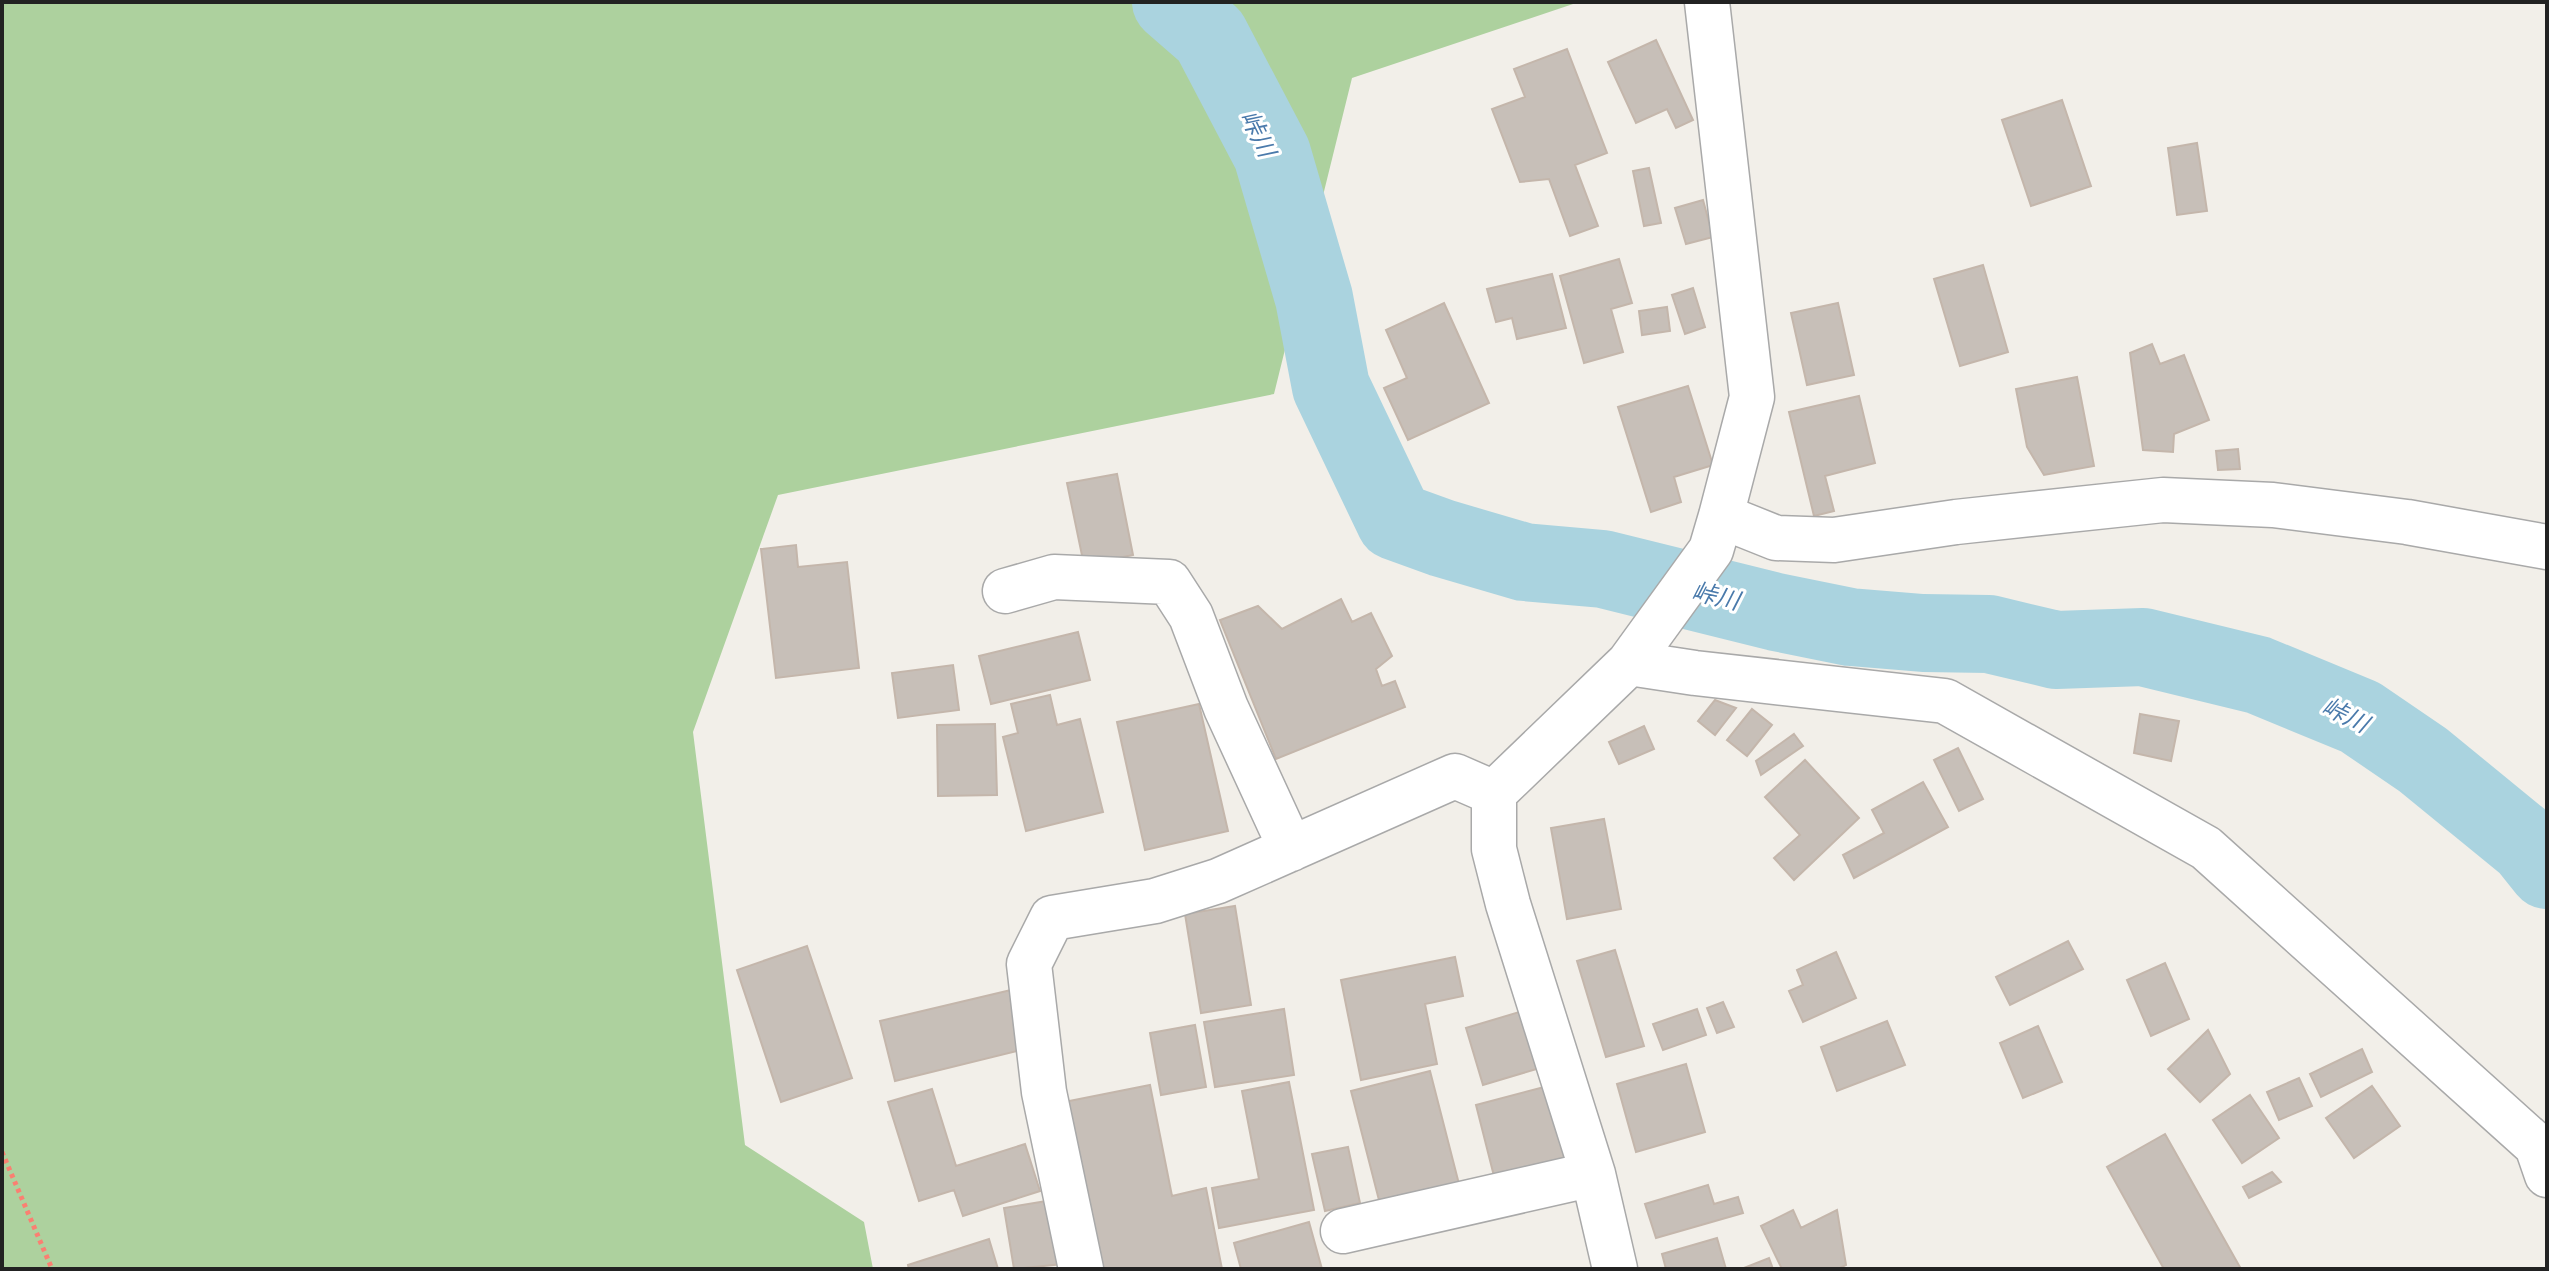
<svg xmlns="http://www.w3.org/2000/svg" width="2549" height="1271" font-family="Commissioner,'Noto Sans JP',sans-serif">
<rect width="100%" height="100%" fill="#f2efe9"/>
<!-- forest -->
<path fill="#add19e" d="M2,2H1579L1352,78L1274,394L778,495L693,732L745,1145L864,1222L873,1269H2Z"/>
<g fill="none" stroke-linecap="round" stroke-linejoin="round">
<!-- river -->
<path stroke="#aad3df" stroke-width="78" d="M1171,2L1210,36L1272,154L1314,298L1331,387L1395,521L1442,538L1524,562L1603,569L1776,612L1850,627L1923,633L1989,634L2056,650L2143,647L2258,675L2360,717L2423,760L2527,845L2547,870"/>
</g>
<!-- building -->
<path fill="#c7bfb8" stroke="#c4b6ab" stroke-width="2" d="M1656,40L1693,120L1676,128L1667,109L1636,123L1608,62Z
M1567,49L1607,153L1575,165L1598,226L1570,236L1549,179L1520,182L1492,109L1525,97L1514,69Z
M2062,100L2091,186L2031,206L2002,120Z
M2197,143L2207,211L2177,215L2168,148Z
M1649,168L1661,223L1644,226L1633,171Z
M1703,200L1713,237L1686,244L1675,208Z
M1619,259L1632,303L1611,309L1623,352L1584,363L1560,276Z
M1983,265L2008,352L1960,366L1934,279Z
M1552,274L1566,328L1517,339L1512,318L1496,322L1487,289Z
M1693,288L1705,327L1685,334L1672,295Z
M1444,303L1489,403L1408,440L1384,388L1407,378L1386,330Z
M1838,303L1854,375L1807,385L1791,313Z
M1667,307L1670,331L1642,335L1639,311Z
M2152,344L2160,364L2184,355L2209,420L2174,434L2173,452L2143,450L2130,353Z
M2077,377L2094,466L2044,475L2027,447L2016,389Z
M1688,386L1713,465L1674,477L1681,502L1651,512L1618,407Z
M1859,396L1875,463L1825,476L1834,511L1814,516L1789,412Z
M2238,449L2240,469L2218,470L2216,451Z
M1117,474L1133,555L1084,565L1067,483Z
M796,545L798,567L847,562L859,668L776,678L761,549Z
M1341,599L1352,622L1371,613L1392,656L1376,669L1382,686L1395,681L1405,707L1276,759L1220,620L1258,606L1282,629Z
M1078,632L1090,680L991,704L979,656Z
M953,665L959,710L898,718L892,673Z
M1050,695L1057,725L1080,719L1103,812L1026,831L1003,737L1018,733L1011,704Z
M1715,700L1736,708L1715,735L1698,721Z
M1199,704L1228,831L1145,850L1117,722Z
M1752,709L1772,725L1747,756L1727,740Z
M2140,714L2179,721L2171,761L2134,753Z
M995,724L997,795L938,796L937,725Z
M1644,726L1654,749L1619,764L1609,742Z
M1794,734L1803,746L1761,775L1756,761Z
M1958,748L1983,799L1959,811L1934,760Z
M1805,760L1859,818L1794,880L1774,858L1800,835L1765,797Z
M1923,782L1948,827L1854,878L1843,855L1884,833L1872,810Z
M1604,819L1621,909L1567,919L1551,828Z
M1235,906L1251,1005L1201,1013L1185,914Z
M2068,941L2083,969L2010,1005L1996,977Z
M807,946L852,1078L781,1102L737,970Z
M1615,950L1644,1046L1606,1057L1577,961Z
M1836,952L1856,998L1803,1022L1789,991L1803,985L1797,970Z
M1455,957L1463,996L1425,1004L1437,1064L1361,1080L1341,980Z
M2165,963L2189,1019L2151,1036L2127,980Z
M1011,990L1025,1049L895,1081L880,1021Z
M1723,1002L1734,1027L1717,1033L1707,1008Z
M1284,1009L1294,1075L1215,1087L1204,1022Z
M1697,1009L1706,1035L1663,1050L1653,1024Z
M1526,1010L1543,1067L1483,1085L1466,1028Z
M1887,1021L1905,1065L1837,1091L1821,1047Z
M1195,1025L1206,1087L1161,1095L1150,1033Z
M2038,1026L2062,1082L2023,1098L2000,1043Z
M2208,1030L2230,1074L2200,1102L2168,1069Z
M2362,1049L2372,1072L2321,1097L2310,1074Z
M1686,1064L1705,1132L1636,1152L1617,1084Z
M1430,1071L1459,1184L1380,1204L1351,1091Z
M2299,1078L2312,1106L2279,1120L2267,1092Z
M1289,1082L1314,1210L1219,1228L1212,1188L1259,1179L1242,1091Z
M1150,1085L1172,1196L1206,1188L1222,1269H1093L1059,1103Z
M1548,1086L1567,1162L1495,1180L1476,1105Z
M2372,1086L2400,1126L2354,1158L2326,1118Z
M932,1089L956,1166L1025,1144L1040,1191L963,1216L954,1190L919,1201L888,1102Z
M2250,1095L2279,1138L2242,1163L2213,1120Z
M2165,1134L2241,1269H2164L2107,1167Z
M1348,1147L1360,1203L1325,1211L1312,1154Z
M2272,1172L2281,1182L2249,1198L2243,1187Z
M1708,1185L1714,1204L1738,1197L1743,1213L1656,1238L1645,1204Z
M1053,1200L1063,1264L1014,1269L1004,1208Z
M1793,1210L1801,1228L1837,1210L1846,1265L1838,1269H1782L1761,1226Z
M1309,1222L1322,1269H1241L1234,1243Z
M1717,1238L1726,1269H1666L1662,1254Z
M989,1239L998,1269H909L908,1265Z
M1769,1258L1773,1269H1744V1268Z"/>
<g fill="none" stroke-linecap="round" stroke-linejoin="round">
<defs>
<path id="minor" d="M1721,516L1776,538L1834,540L1956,522L2163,500L2273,505L2407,522L2547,547
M1005,591L1054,577L1169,582L1191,616L1226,708L1291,849
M1629,663L1695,673L1945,701L2206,848L2537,1146L2547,1175
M1343,1231L1593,1174
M1081,1269L1044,1092L1029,964L1052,918L1155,901L1218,881L1455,776L1494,793
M1615,1269L1593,1174L1508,904L1494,849V793L1629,663L1711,550L1721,516L1752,397L1707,2"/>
</defs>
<!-- minor casing -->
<use href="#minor" stroke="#a9a9a9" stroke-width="47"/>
<!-- path -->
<path stroke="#fa8072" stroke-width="5" stroke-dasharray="4 4" stroke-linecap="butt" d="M2,1152L52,1269"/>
<!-- minor -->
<use href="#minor" stroke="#fff" stroke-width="44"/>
</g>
<g text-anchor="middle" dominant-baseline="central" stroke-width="6" stroke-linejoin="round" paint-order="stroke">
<!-- water labels -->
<g font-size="24" font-style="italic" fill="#4a7aab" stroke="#fff">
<text transform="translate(1259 133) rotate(64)">峠川</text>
<text transform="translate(1716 595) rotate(13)">峠川</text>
<text transform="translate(2346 714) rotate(26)">峠川</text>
</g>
</g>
<!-- border -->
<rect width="2549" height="1271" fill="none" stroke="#222222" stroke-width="8"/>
</svg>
